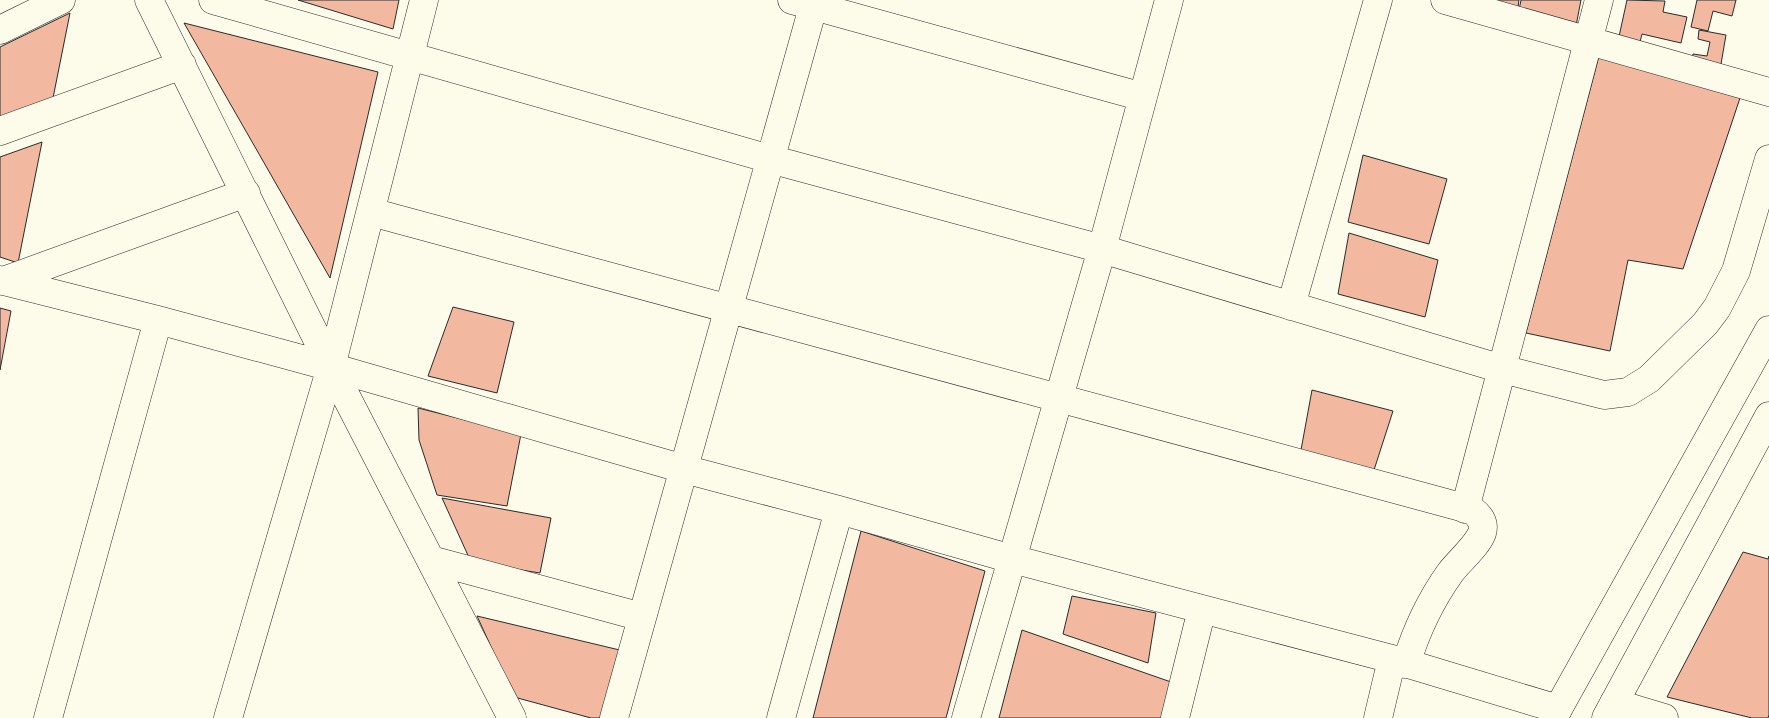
<svg xmlns="http://www.w3.org/2000/svg" width="1769" height="718" font-family="Poppins,sans-serif">
<rect width="100%" height="100%" fill="#fdfbea"/>
<!-- building -->
<path fill="#f2b8a0" stroke="#2b2b2b" d="M298,0H399L393,29Z
M1492,0H1519L1518,7Z
M1521,0H1581L1576,26L1518,15Z
M1627,0L1665,1L1663,12L1687,17L1681,43L1642,34L1639,46L1618,41Z
M1697,0H1736L1732,16L1713,11L1708,31L1691,27Z
M70,13L52,103L0,121V47Z
M184,23L378,72L330,278Z
M1699,30L1726,35L1721,64L1691,63L1693,54L1707,56L1710,42L1698,39Z
M1599,56L1740,98L1683,269L1628,260L1610,351L1526,333Z
M42,142L18,263L0,257V157Z
M1363,155L1447,179L1429,244L1348,222Z
M1349,233L1438,260L1425,317L1338,294Z
M453,307L514,322L497,393L428,376Z
M0,308L11,311L0,370Z
M1312,390L1393,411L1374,470L1301,450Z
M418,408L521,434L507,506L437,495L419,440Z
M442,498L551,518L540,573L471,562Z
M861,531L985,571L946,718H813Z
M1743,552L1768,559L1769,556V715L1768,718H1752L1667,697Z
M1072,596L1156,613L1148,663L1063,634Z
M477,616L628,652L610,718H591L514,697Z
M1022,630L1171,682L1162,718H999Z"/>
<g fill="none" stroke-linecap="round" stroke-linejoin="round">
<defs>
<path id="minor" d="M149,0L331,367L512,718
M213,0L770,159L1102,249L1502,369L1604,395L1628,392L1649,379L1705,324L1717,308L1736,271L1769,159
M792,0L1143,97
M1445,0L1769,92
M0,30L61,0
M0,131L182,65
M371,212L1472,510C1480,516 1485,523 1482,533C1477,546 1459,561 1450,573C1430,601 1416,631 1406,664
M0,280L158,320L331,367L684,469L839,510L1012,559L1392,659L1558,709
M3,281L246,193
M1291,306L1378,0
M1465,509L1599,0
M431,560L642,617
M1614,703L1664,718
M48,718L158,320
M228,718L331,367L424,0
M614,718L815,0
M781,718L839,510
M966,718L1102,249L1169,0
M1175,718L1202,609
M1378,718L1392,659"/>
<path id="major" d="M1553,718L1769,330
M1606,718L1769,416"/>
</defs>
<!-- minor casing -->
<use href="#minor" stroke="#2b2b2b" stroke-width="29"/>
<!-- major casing -->
<use href="#major" stroke="#2b2b2b" stroke-width="29"/>
<!-- minor -->
<use href="#minor" stroke="#fdfbea" stroke-width="28"/>
<!-- major -->
<use href="#major" stroke="#fdfbea" stroke-width="28"/>
</g>
</svg>
